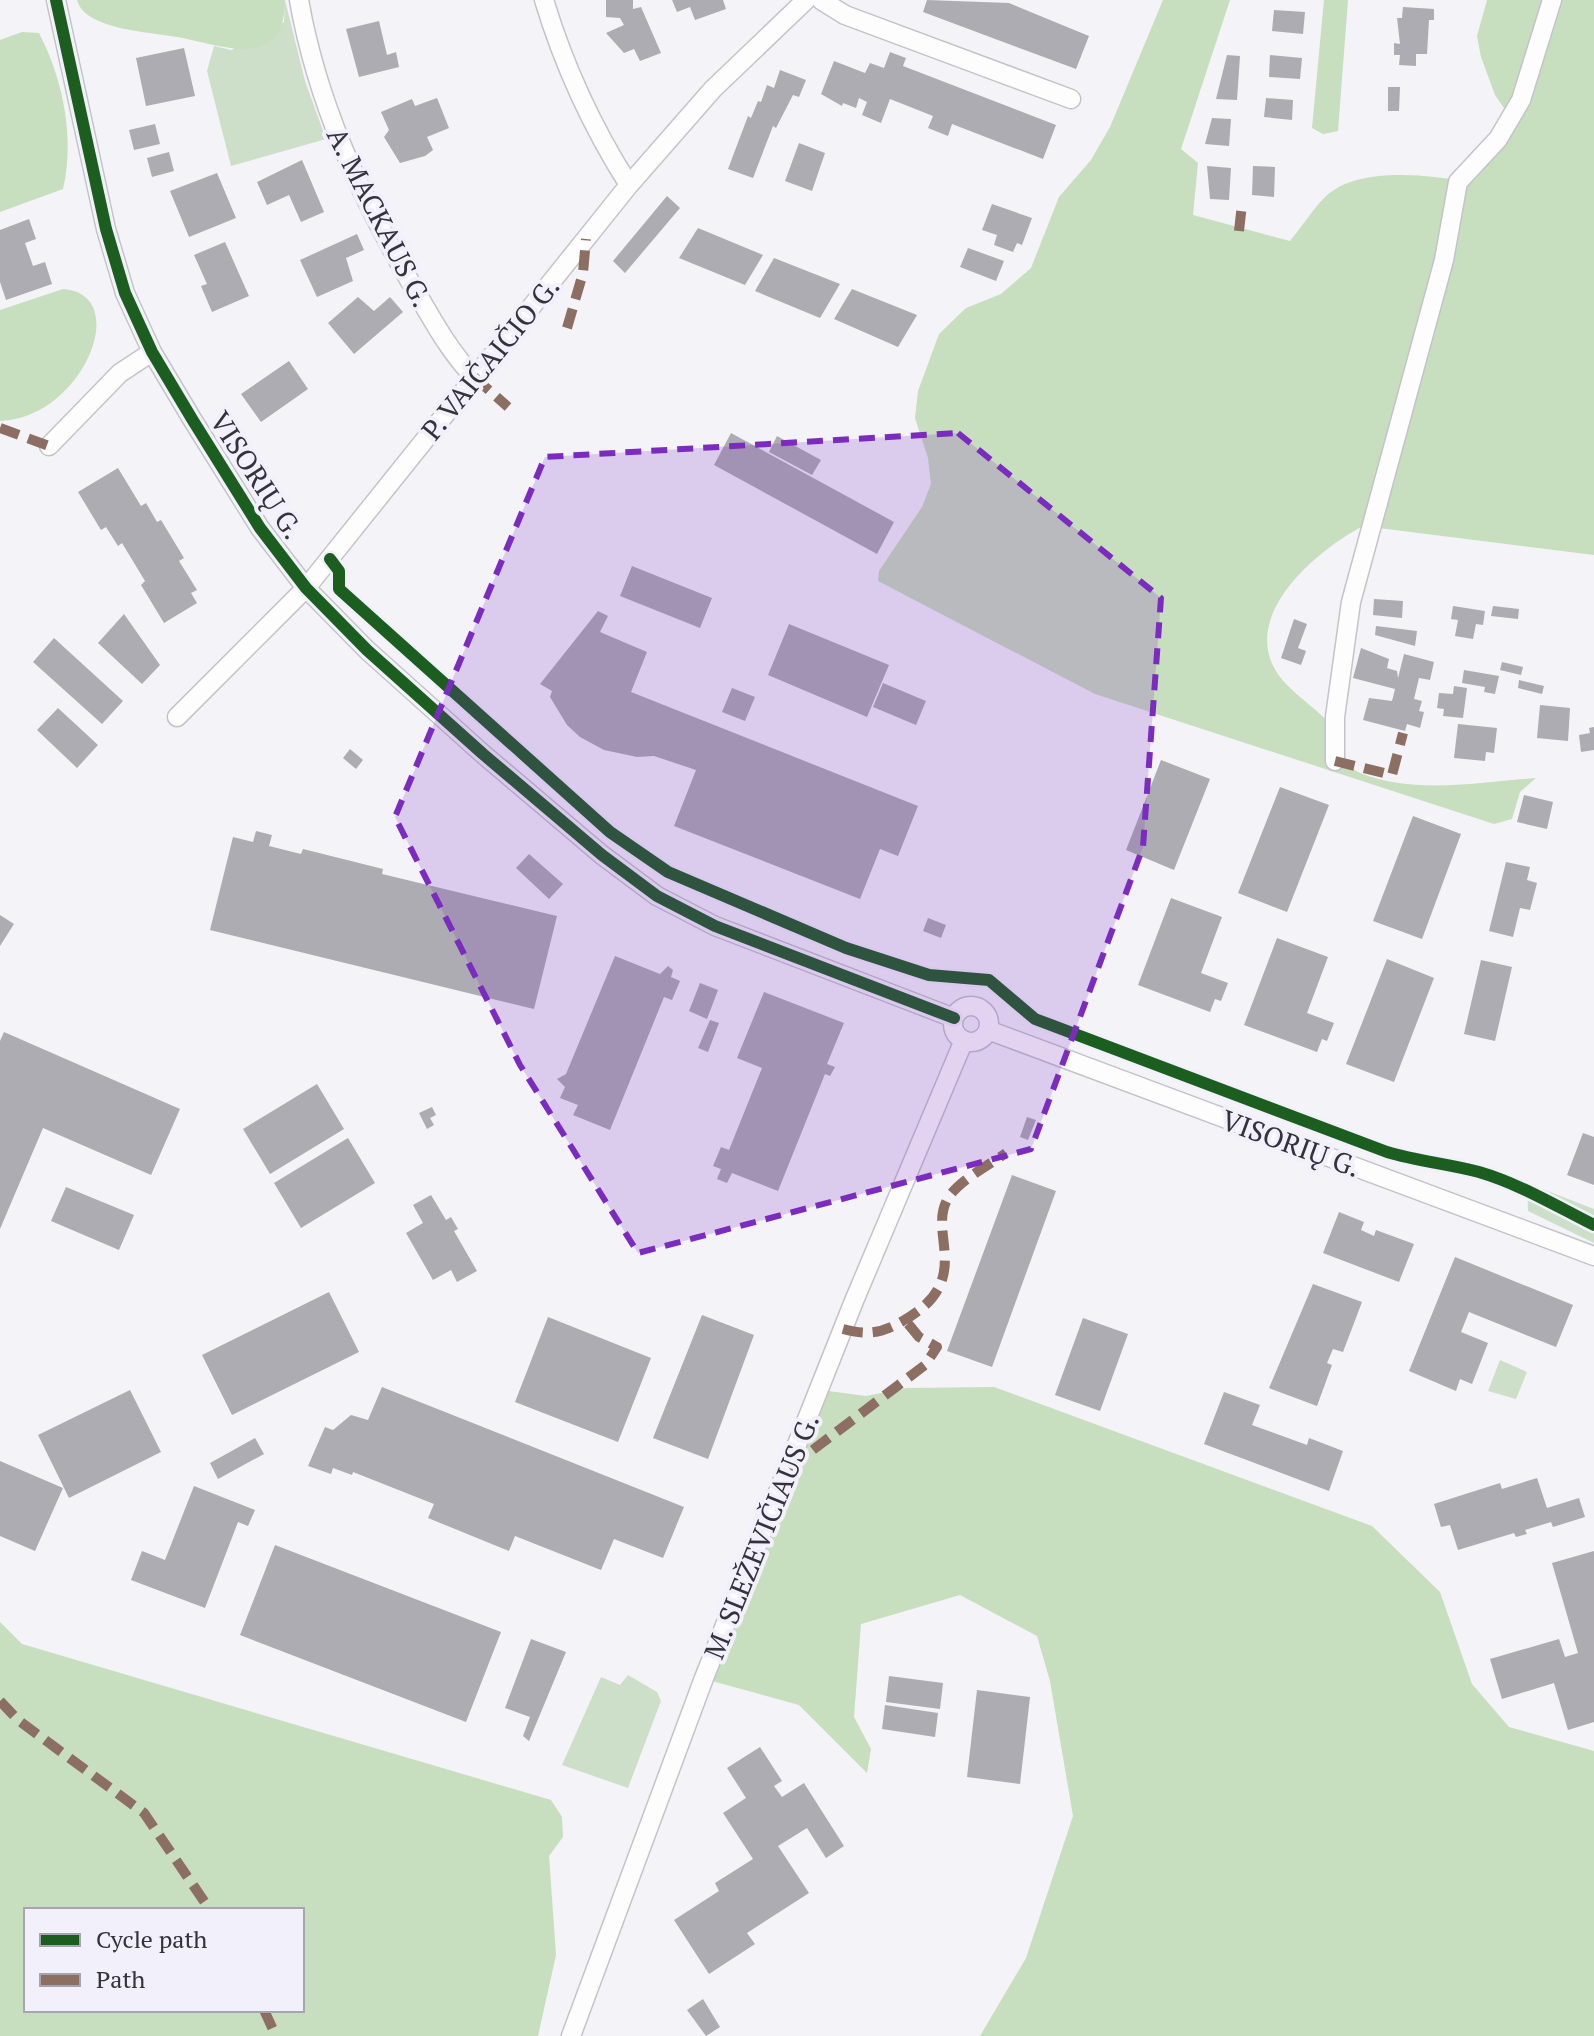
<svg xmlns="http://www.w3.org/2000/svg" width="1594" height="2036" font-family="'PT Serif',serif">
<rect width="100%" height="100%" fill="#f3f3f8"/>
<!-- green -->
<path fill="#cedfc9" d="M285,0L305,81L326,139L231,166L207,71L214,46L231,50L284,22Z
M1527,1183L1594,1209V1243L1528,1211Z
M1500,1360L1527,1372L1516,1399L1488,1391Z
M628,1675L657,1692L661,1701L628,1788L562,1765L601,1677L620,1685Z"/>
<!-- forest -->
<path fill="#c7debf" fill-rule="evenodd" d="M77,0H285C285,70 226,47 183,38C155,32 85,31 77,0Z
M1163,0H1230L1181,149L1198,163L1193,215L1290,241C1302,227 1312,210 1325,197C1357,166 1426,175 1465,181L1502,149L1506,111L1495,95L1481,57L1477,36L1487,0H1594V555L1363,526C1317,550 1241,614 1276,671C1288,691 1313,705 1329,723C1343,738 1338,764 1360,773C1415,795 1479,782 1536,778L1520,792L1512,819L1494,824L1095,694L878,581L879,571L922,507L931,484L928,458L915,418L918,391L939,334L966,308L1001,294L1031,268L1059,197L1091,160L1110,127Z
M1324,0H1348L1338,131L1323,134L1312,128Z
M22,32L39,33C63,79 75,138 63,189L0,212V40Z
M63,289C134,294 82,419 0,421V310Z
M994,1387L1372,1526L1440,1592L1472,1684L1509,1727L1594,1751V2036H980L1026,1958L1073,1816L1050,1681L1037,1636L960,1595L861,1624L854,1717L871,1749L867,1773L799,1705L712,1681L828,1391L866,1396L907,1388Z
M0,1622L22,1644L551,1800L562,1817L563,1837L549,1856L556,1955L538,2036H0ZM26,1910H302V2010H26Z"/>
<!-- building -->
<path fill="#acacb2" d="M606,0H633V9L641,7L661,53L640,61L634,49L624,53L606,33L624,25L620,18L606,17Z
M672,0H723L726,9L695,20L690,7L677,12Z
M927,0L1009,3L1089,36L1076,69L923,12Z
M1403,7L1434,9V20H1429L1427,54H1416V66L1399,65L1400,55H1394V43L1400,44L1397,18H1402Z
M1274,10L1305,12L1303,34L1272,31Z
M379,21L387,55L396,52L399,67L359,77L346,29Z
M184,48L195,96L146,106L136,58Z
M890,52L906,58L903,66L1056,125L1043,159L952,124L948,136L928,128L933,116L890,99L881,123L862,115L867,102L859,98L856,108L843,103L842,106L821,94L834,61L865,73L870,63L884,68Z
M1227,55L1240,56L1237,100L1216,99Z
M1270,55L1302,58L1300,79L1269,77Z
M780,70L806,80L799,97L793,95L776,128L773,126L753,178L728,169L748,116L751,118L758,101L761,102L767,85L774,88Z
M1388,87H1400L1399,111H1388Z
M437,98L449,128L427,137L433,150L425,156L400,163L384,137L389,130L381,112L412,99L415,106Z
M1266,98L1293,100L1292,120L1264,117Z
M1212,118L1231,119L1229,146L1205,144Z
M155,124L160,144L134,150L129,130Z
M799,143L825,153L812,191L785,181Z
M169,152L174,171L152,177L147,158Z
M302,160L324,212L301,222L289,195L267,205L257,182Z
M1207,166L1231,168L1229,200L1210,199Z
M1253,166L1275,167L1274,197L1252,195Z
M217,173L236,218L189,237L170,191Z
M667,196L680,208L625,273L613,261Z
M992,204L1032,218L1022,245L1017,243L1013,252L994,245L997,235L982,230Z
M29,219L36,239L25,243L33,266L45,262L52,284L6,300L0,282V230Z
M698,228L763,255L745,285L679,258Z
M357,234L364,250L346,258L353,281L317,297L300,260Z
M225,242L249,296L212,312L201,286L207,284L194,255Z
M968,248L1004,261L996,281L960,267Z
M774,258L840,284L820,318L755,291Z
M852,289L917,315L898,347L834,319Z
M358,297L374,311L390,297L403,312L354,354L328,323Z
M289,361L308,389L261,422L241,394Z
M731,433L894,522L877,554L714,465Z
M777,436L821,460L812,475L769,452Z
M118,468L141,506L146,503L157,522L161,520L184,558L179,561L197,590L191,593L197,603L164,623L141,585L145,581L122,543L118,546L106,527L101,530L78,492Z
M632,566L712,598L700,628L620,596Z
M1374,599L1403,601L1402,618L1373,615Z
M1453,606L1485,611L1483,625L1476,624L1473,639L1455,636L1458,620L1451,619Z
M1493,606L1519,609L1518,619L1491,616Z
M598,611L608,616L600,632L647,652L631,692L918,806L898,856L880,849L860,899L674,826L696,770L654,756L637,757L604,750L580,737L567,725L550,697L552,691L540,684Z
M124,614L160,665L142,684L98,643Z
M1294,619L1307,624L1298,648L1306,651L1301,665L1281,658Z
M789,624L889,665L867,717L768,675Z
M1376,626L1417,631L1415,646L1375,635Z
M54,638L123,701L102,724L33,662Z
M1361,648L1389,659L1387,668L1397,671L1398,678L1404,654L1434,662L1430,680L1419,678L1414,699L1422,701L1419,711L1424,712L1420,728L1407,724L1405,731L1363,720L1369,698L1392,701L1395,689L1353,678Z
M1502,662L1523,667L1521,675L1500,670Z
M1464,670L1499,676L1495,694L1484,692L1485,687L1462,683Z
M1519,680L1544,686L1542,694L1518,688Z
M883,683L926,701L916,725L873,707Z
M1454,686L1467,688L1463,718L1443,716L1444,709L1437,708L1439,693L1453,694Z
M732,688L755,697L745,721L722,712Z
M1540,705L1570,708L1568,741L1537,738Z
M58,708L98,745L77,768L37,730Z
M1458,724L1497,728L1494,753L1486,752L1485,761L1454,758Z
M1594,727V750L1581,752L1579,735L1590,733L1589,728Z
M350,749L363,760L356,769L343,758Z
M1161,760L1210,779L1174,870L1126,850Z
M1280,787L1329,805L1287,912L1238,893Z
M1524,795L1553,802L1547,829L1517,822Z
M1413,816L1461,834L1422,939L1373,921Z
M256,831L272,835L269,846L301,854L303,849L383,869L382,874L557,916L534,1009L210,930L233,837L253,842Z
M529,854L563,884L549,899L516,868Z
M1506,862L1530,867L1527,880L1537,883L1530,910L1520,908L1513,937L1489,931Z
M1171,898L1222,917L1201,973L1228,983L1221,1001L1215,999L1210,1012L1138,985Z
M0,915L14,924L0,946Z
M928,918L946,925L941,938L923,931Z
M1277,938L1328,957L1307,1013L1334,1023L1327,1041L1322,1039L1317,1052L1244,1025Z
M615,956L660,974L668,966L673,970L671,977L680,981L672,1000L664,997L610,1130L573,1115L578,1105L560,1098L565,1087L557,1079L566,1074Z
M1387,959L1434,978L1394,1082L1346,1064Z
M1481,960L1512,967L1495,1041L1464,1034Z
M700,983L718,990L707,1019L689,1011Z
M764,992L844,1023L827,1064L835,1067L830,1076L825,1074L778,1191L732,1173L727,1183L717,1179L721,1169L713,1166L721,1147L729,1150L762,1068L737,1058Z
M710,1020L719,1023L708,1052L698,1048Z
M4,1032L180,1109L151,1175L43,1128L0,1229V1041Z
M317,1084L344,1129L270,1174L243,1129Z
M432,1107L436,1115L430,1118L434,1125L427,1129L419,1113Z
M1027,1117L1036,1120L1028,1140L1020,1137Z
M1583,1133L1594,1137V1185L1567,1175Z
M348,1138L375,1183L301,1228L274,1183Z
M1012,1175L1056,1191L992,1367L947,1351Z
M66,1187L134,1215L119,1250L51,1221Z
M431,1195L446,1220L451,1217L458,1229L454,1231L477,1271L457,1282L451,1270L433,1280L406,1233L423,1223L413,1205Z
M1339,1212L1364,1222L1361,1230L1374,1236L1376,1230L1414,1244L1399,1282L1323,1253Z
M1455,1257L1573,1305L1556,1347L1469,1312L1461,1332L1488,1343L1472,1384L1460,1379L1456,1391L1409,1371Z
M1313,1284L1362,1302L1343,1352L1333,1349L1327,1363L1332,1365L1317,1406L1269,1388Z
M329,1292L359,1352L232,1415L202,1355Z
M702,1315L754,1335L708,1459L653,1438Z
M548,1317L651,1358L618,1442L515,1402Z
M1083,1318L1128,1334L1100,1411L1055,1395Z
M382,1387L684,1507L663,1558L614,1539L601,1570L515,1536L509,1551L428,1518L434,1504L353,1472L352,1475L333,1468L331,1474L308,1466L325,1427L333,1430L351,1415L368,1420Z
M130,1390L161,1452L69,1498L38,1435Z
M1224,1392L1260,1405L1252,1425L1307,1445L1309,1438L1343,1451L1329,1491L1204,1444Z
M255,1438L264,1454L218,1479L210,1463Z
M0,1461L63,1488L35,1551L0,1536Z
M1537,1478L1547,1508L1579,1498L1585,1517L1553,1527L1551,1522L1525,1530L1527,1534L1516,1537L1514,1533L1458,1550L1450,1525L1441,1527L1434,1504L1500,1483L1502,1489Z
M194,1486L255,1510L248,1526L238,1522L205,1608L131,1580L142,1551L165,1560Z
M275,1545L501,1632L466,1722L240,1635Z
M1594,1551V1722L1568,1730L1554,1683L1502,1699L1490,1659L1559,1639L1565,1657L1578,1653L1552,1563Z
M531,1639L566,1652L529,1741L523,1736L530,1717L505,1708Z
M889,1676L943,1683L940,1709L886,1702Z
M977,1690L1030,1697L1020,1784L967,1777Z
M885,1705L938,1713L935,1737L882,1729Z
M760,1747L782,1781L774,1786L782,1797L804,1783L844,1846L826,1858L807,1828L778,1846L809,1893L747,1933L755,1944L709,1974L674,1920L719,1891L715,1883L753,1859L723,1813L746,1798L727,1768Z
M703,1999L720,2027L706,2036L687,2010Z"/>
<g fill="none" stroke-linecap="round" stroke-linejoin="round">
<defs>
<path id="minor" d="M56,0L106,229L125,293L152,352L192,419L260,528L306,588L367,650L483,754L602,855L657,896L715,926L954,1018
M299,0C317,103 360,195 412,285C431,317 448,350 474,377
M544,0C564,66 592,127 629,185
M821,0L845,15L1071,99
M49,446L120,373L152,352
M177,717L306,588L629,185L713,89L806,0
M1335,761V717L1351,602L1444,260L1458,182L1498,139L1521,100L1552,0
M953 1024a18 18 0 1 1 36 0a18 18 0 1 1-36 0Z
M988,1030L1594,1256
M571,2036L704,1678L854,1301L964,1040"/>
</defs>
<!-- minor casing -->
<use href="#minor" stroke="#c4c3ca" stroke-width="21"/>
<!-- minor -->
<use href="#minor" stroke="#fdfdfe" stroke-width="18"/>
<!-- quiet -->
<path stroke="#8d6e63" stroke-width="10" stroke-dasharray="20 10" stroke-linecap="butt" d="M1239,231L1242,204
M567,328L583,273L586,239
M474,377L508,407
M0,428L49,446
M1335,761L1392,775L1403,733
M843,1329C866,1335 880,1334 901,1322C980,1279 922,1230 951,1194C964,1178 989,1165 1006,1153
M789,1468L925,1365L937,1347L919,1337L905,1320
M0,1701L18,1720L144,1813L210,1910
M264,2010L276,2036"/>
<defs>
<path id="cycleway" d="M56,0L106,229L125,293L152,352L192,419L260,528L306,588L367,650L483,754L602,855L657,896L715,926L954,1018
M330,559L339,571V589L610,832L668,872L846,948L929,975L989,980L1035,1019L1387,1152C1417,1161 1449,1164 1479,1172C1520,1184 1556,1206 1594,1225"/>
</defs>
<!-- cycleway casing -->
<use href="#cycleway" stroke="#f2f0fb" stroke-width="17"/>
<!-- cycleway -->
<use href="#cycleway" stroke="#1b5e20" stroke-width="12"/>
</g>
<!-- marked area -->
<path fill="#7b2cbf" fill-opacity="0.2" stroke="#7b2cbf" stroke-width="6" stroke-dasharray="16 10" stroke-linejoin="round" d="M958,433L1161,598L1143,847L1031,1149L638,1253L520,1065L395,817L545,457Z"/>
<g text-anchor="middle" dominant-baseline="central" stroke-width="8" stroke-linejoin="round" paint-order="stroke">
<!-- street labels -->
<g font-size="28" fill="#34323c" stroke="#f2f0fb">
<text transform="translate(380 217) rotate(63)">A. MACKAUS G.</text>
<text transform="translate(490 358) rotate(-51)">P. VAIČAIČIO G.</text>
<text transform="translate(257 475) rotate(57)">VISORIŲ G.</text>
<text transform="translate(1291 1143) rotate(20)">VISORIŲ G.</text>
<text transform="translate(761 1536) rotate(-68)">M. SLEŽEVIČIAUS G.</text>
</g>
</g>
<!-- legend -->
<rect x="24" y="1908" width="280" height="104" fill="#f2f0fb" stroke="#a6a4af" stroke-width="2"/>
<rect x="40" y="1934" width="40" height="12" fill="#1b5e20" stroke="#a6a4af" stroke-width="2"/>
<text x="96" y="1948" font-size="24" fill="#34323c">Cycle path</text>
<rect x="40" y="1974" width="40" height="12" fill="#8d6e63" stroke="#a6a4af" stroke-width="2"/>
<text x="96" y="1988" font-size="24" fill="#34323c">Path</text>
</svg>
